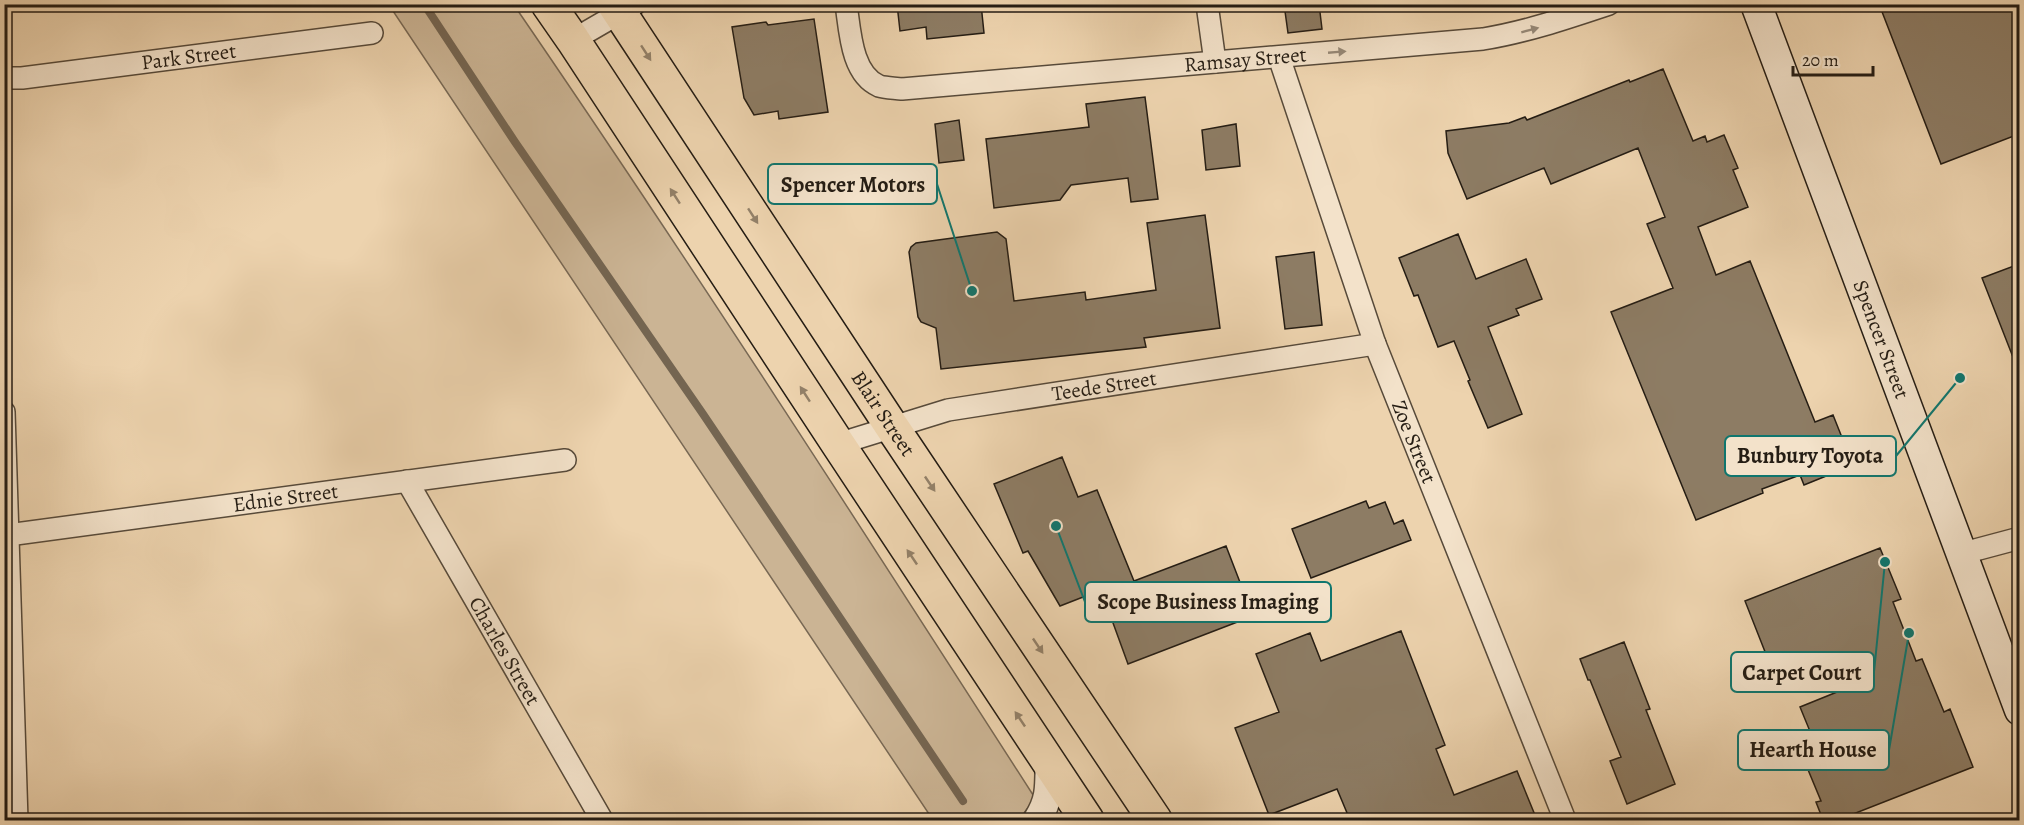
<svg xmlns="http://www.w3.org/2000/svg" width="2024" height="825" font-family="Alegreya,serif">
<rect width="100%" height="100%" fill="#edd3ae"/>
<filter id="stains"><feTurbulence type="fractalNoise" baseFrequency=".00333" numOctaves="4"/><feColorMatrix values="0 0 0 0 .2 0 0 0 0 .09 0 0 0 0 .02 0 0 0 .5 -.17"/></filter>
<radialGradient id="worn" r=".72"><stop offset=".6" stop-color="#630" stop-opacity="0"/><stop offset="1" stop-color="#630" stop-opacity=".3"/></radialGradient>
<!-- green -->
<path fill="#cbb494" stroke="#786854" stroke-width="1.5" d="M389,5H514C693,266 864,532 1035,798L1019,820H933Z"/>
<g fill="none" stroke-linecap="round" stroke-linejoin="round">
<!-- stream -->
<path stroke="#746551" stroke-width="8" d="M424,4L515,142L703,414L963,801"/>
</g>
<!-- building -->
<path fill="#8d7c64" stroke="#251d14" stroke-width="1.5" d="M897,4H981L984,33L927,39L926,27L900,31Z
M1284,4H1319L1322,29L1288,33Z
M1879,4H2019V134L1941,164Z
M814,19L828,112L779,119L778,111L754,115L744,98L732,27L766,22L768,25Z
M1663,69L1693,141L1705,136L1707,142L1724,135L1738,168L1733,170L1748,207L1698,227L1716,275L1750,261L1815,422L1833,415L1849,455L1837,460L1841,470L1804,485L1800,475L1762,489L1763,493L1696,520L1611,312L1673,288L1647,224L1665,217L1638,148L1551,184L1544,168L1467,199L1448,153L1446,131L1509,123L1525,117L1527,120L1629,80L1630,82Z
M1145,97L1158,199L1131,202L1128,178L1071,185L1060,200L994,208L986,139L1089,127L1086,104Z
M959,120L964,160L939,163L935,124Z
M1236,124L1240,166L1206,170L1202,130Z
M1205,215L1220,328L1144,338L1146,347L941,369L936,328L921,322L918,317L909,252L911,247L916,243L997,232L1006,239L1014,301L1085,292L1086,300L1156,290L1147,223Z
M1458,234L1476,279L1526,259L1542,299L1516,309L1519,315L1488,327L1522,414L1488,428L1468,381L1470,380L1454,341L1438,347L1418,295L1414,296L1399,258Z
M1314,252L1322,325L1285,329L1276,257Z
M2019,264V369L2018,370L1982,278Z
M1062,457L1078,497L1097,490L1134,581L1226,546L1253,616L1128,664L1101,590L1060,606L1028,551L1023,553L994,484Z
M1366,501L1369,508L1385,502L1394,524L1403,520L1411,540L1311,578L1292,529Z
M1880,548L1901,599L1893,602L1916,661L1922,659L1944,712L1950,709L1973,767L1838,820H1823L1816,802L1821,801L1799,748L1814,741L1800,707L1837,692L1821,653L1773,672L1745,601Z
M1401,631L1445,745L1436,749L1454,795L1517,771L1537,820H1350L1337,789L1269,815L1235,728L1279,712L1256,654L1310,633L1321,661Z
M1624,642L1650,709L1646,710L1675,784L1627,804L1610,761L1621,757L1590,680H1588L1580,659Z"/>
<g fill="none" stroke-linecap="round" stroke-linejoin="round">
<defs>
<g id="minor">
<path id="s1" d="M846,4C850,30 851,74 879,86C885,88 895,88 902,89L1483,39C1526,32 1567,18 1609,4"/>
<path d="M1207,4L1215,62"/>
<path d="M573,40L635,4"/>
<path id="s2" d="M1279,57L1375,344L1565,820"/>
<path id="s3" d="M4,78H22L372,33"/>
<path d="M4,412L17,820"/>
<path id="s4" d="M838,444L948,410L1375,344"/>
<path id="s5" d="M407,481L602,820"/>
<path id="s6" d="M8,535L565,460"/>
<path d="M1960,554L2020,538"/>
</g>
<path id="tertiary" d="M1037,820C1050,800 1049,786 1049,763"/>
<g id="secondary">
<path id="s7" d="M1756,4L2020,710"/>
</g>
<g id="primary">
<path d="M548,4L573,40L838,444L1087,820"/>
<path id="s8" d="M614,4L892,427L1155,820"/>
</g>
</defs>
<!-- minor casing -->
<use href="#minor" stroke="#574a3a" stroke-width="24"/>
<!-- tertiary casing -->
<use href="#tertiary" stroke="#574a3a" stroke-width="30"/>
<!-- secondary casing -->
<use href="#secondary" stroke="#251d14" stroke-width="33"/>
<!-- primary casing -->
<use href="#primary" stroke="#251d14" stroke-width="36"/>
<!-- minor -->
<use href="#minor" stroke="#f3e2ca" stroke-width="21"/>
<!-- tertiary -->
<use href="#tertiary" stroke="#f3e2ca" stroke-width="27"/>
<!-- secondary -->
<use href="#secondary" stroke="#f3e2ca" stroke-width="30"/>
<!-- primary -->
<use href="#primary" stroke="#edd3ae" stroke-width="33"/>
</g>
<!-- one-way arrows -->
<defs><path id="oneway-solid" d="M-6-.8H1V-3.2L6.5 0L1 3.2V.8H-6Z" transform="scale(1.5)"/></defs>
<g fill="#968978">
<use href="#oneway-solid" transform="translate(1530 30) rotate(-15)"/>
<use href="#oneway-solid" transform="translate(1337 52) rotate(-5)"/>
</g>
<g fill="#938169">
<use href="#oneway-solid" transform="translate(646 53) rotate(57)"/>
<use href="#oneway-solid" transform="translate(675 196) rotate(-123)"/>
<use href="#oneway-solid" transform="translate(753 216) rotate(57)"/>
<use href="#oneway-solid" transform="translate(805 394) rotate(-123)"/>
<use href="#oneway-solid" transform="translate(930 484) rotate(56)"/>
<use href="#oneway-solid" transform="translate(912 557) rotate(-124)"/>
<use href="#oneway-solid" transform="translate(1038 646) rotate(56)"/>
<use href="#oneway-solid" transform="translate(1020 719) rotate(-124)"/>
</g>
<g text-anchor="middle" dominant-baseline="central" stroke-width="4.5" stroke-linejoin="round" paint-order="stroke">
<!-- street labels -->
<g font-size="21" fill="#251d14" stroke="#f3e2ca">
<text stroke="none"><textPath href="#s3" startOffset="186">Park Street</textPath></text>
<text stroke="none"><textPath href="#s1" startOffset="460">Ramsay Street</textPath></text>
<text stroke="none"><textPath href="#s7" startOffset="358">Spencer Street</textPath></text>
<text stroke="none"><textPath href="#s4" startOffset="273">Teede Street</textPath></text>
<text stroke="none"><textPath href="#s8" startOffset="490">Blair Street</textPath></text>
<text stroke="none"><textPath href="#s2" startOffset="408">Zoe Street</textPath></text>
<text stroke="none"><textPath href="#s6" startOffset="280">Ednie Street</textPath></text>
<text stroke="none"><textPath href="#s5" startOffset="196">Charles Street</textPath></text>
</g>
</g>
<!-- callouts -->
<path fill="none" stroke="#0f766e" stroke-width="2" d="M972 291L937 184M1960 378L1896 456M1056 526L1085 602M1885 562L1874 672M1909 633L1889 750"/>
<g fill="#0f766e" stroke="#f3e2ca" stroke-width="2">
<circle cx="972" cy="291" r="6"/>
<circle cx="1960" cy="378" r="6"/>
<circle cx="1056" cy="526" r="6"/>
<circle cx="1885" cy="562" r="6"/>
<circle cx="1909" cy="633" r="6"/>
</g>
<g fill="#f3e2ca" stroke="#0f766e" stroke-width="2">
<rect x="768" y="164" width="169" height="40" rx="6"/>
<rect x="1725" y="436" width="171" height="40" rx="6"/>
<rect x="1085" y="582" width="246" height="40" rx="6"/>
<rect x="1731" y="652" width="143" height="40" rx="6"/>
<rect x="1738" y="730" width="151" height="40" rx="6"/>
</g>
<g font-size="22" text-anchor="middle" font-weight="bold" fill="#251d14">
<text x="853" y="192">Spencer Motors</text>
<text x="1810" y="463">Bunbury Toyota</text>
<text x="1208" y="609">Scope Business Imaging</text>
<text x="1802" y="680">Carpet Court</text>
<text x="1813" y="757">Hearth House</text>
</g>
<!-- margin -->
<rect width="2024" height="825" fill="none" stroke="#edd3ae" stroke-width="24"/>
<rect x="6" y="6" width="2012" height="813" fill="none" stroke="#251d14" stroke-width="3"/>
<rect x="12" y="12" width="2000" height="801" fill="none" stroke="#251d14" stroke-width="1.5"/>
<!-- scale -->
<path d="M1793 66v9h80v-9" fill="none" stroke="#251d14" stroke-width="3"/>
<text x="1802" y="66" font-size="18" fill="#251d14" stroke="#f3e2ca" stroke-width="4.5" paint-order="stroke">20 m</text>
<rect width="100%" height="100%" filter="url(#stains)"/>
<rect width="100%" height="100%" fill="url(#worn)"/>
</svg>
